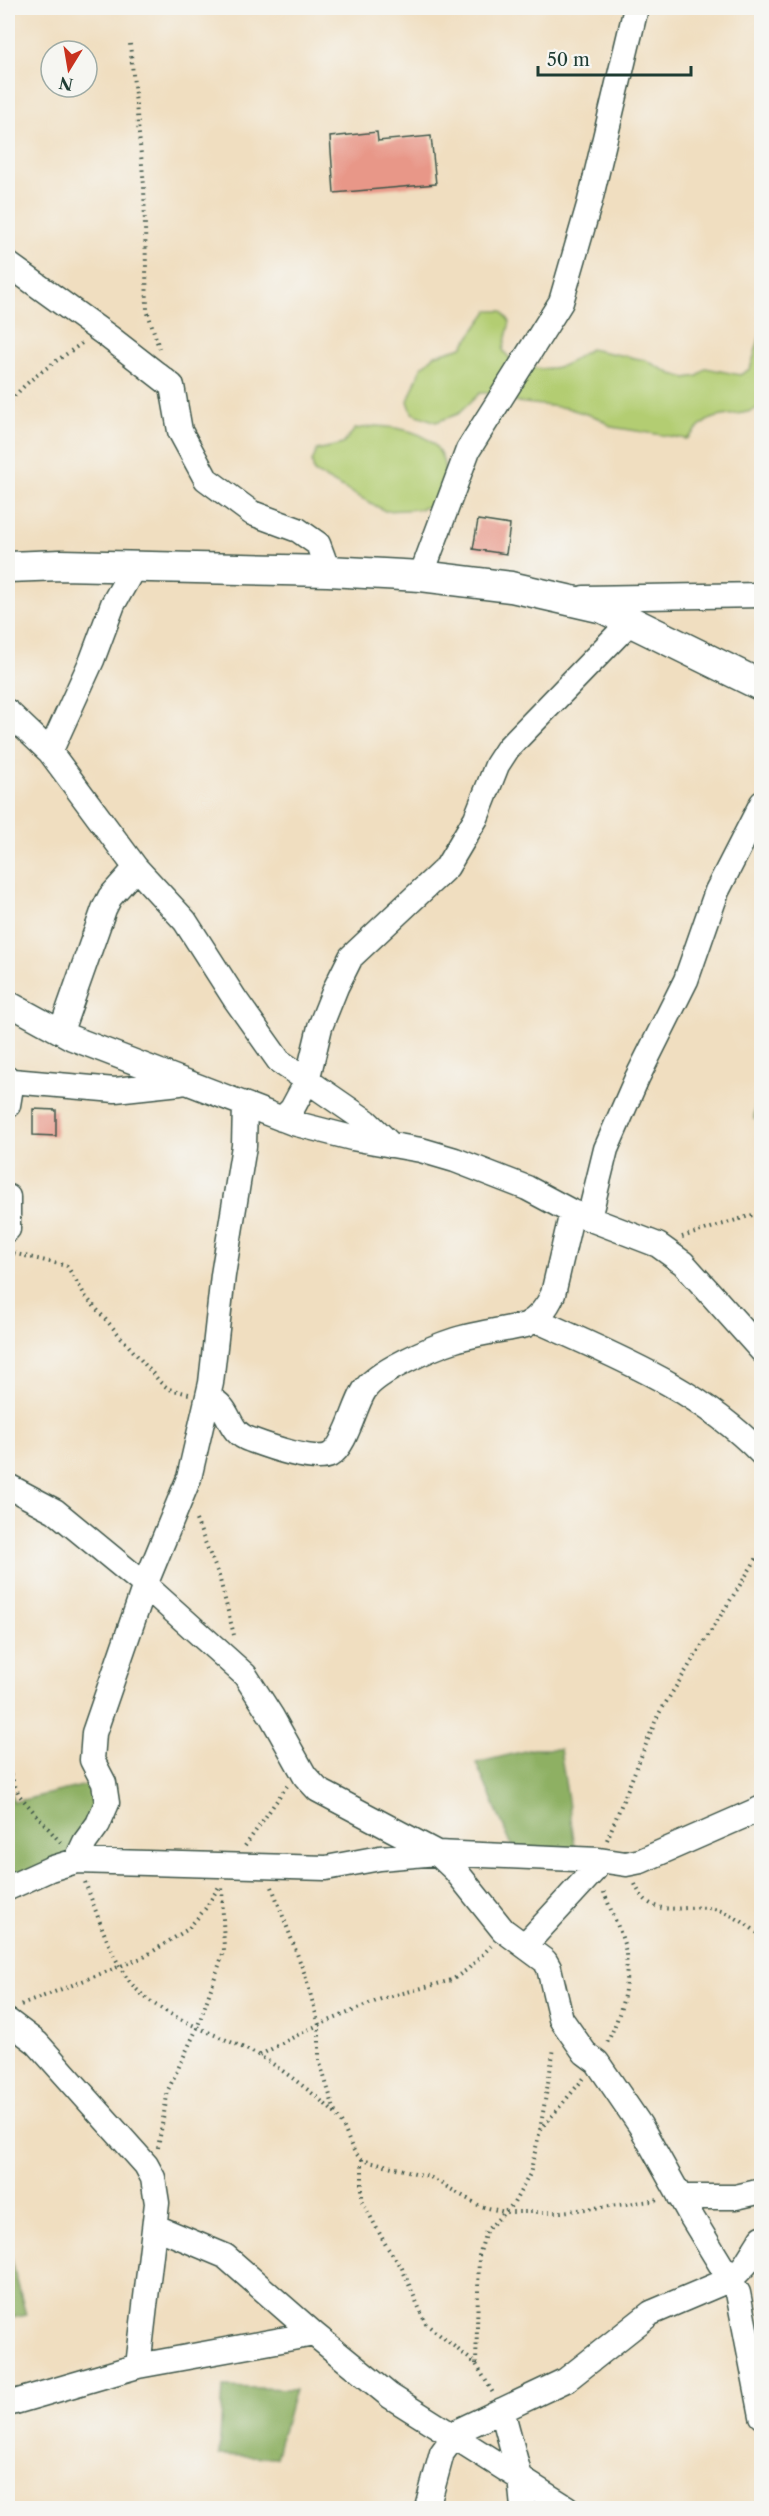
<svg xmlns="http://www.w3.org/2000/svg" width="769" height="2516" font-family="'Libre Caslon Text',serif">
<rect width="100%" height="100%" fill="#f6f6f2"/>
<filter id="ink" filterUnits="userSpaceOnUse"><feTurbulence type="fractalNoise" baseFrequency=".0167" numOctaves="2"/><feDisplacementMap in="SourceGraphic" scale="12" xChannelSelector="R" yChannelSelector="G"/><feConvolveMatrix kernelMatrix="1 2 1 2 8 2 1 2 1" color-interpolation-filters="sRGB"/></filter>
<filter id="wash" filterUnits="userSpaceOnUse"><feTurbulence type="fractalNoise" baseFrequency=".008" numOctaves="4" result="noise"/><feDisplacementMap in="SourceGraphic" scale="24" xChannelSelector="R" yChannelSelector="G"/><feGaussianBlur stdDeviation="1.35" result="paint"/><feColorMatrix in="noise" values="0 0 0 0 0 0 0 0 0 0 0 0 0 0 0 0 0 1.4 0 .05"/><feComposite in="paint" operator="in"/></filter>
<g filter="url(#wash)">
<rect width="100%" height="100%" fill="#f0dec0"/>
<!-- green -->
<path fill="#b3cd72" stroke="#698553" stroke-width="1.5" d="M488,311H502L510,322L503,350C515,369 540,372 562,366C571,363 581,354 590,349L645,360L672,374L686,378L698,376L706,368L740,375L750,369L761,333V406C746,417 727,412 709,420C702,423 694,433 687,439L612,427L599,418L567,408L517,402L502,393H480L458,414L436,422L412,413L408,401L421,368L435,355L462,347Z
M376,426C429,429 455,446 442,503L419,509L385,511L314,472L312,462L317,450L343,444L355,429Z"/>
<!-- forest -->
<path fill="#8eb064" stroke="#56764c" stroke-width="1.5" d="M761,1040V1120L754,1119Z
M533,1749H560L577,1859L517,1857L476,1763Z
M99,1782L84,1846L8,1887V1786L14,1802Z
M8,2246L26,2315L8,2319Z
M223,2387L295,2389L276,2457L219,2455Z"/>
<g id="blocks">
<!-- building -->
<path fill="#e89788" d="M377,132L378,141L431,136L436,184L334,193L330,137Z
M478,520L510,525L506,554L473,549Z
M33,1109L56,1110V1136L33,1135Z"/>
</g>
</g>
<g filter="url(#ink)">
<use href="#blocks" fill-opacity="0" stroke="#3e5549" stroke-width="1.5"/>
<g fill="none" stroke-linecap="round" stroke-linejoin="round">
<defs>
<path id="minor" d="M8,264L109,337L172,386L180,431L206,479L252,513L298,530L318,544L328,571
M421,576L468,450L561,302L589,205L636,8
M584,598L762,595
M8,712L50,752L136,868L185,921L235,999L279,1061L366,1121L391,1145
M50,752L92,660L113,604L134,567
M8,1003L72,1038L293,1123L352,1138L421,1150L455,1160L527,1188L572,1212L658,1245L683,1263L762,1351
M61,1031L104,909L110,897L136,868
M8,1079L12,1081L8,1105
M12,1081L115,1090L180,1083
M282,1119L292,1109L307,1081L320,1027L336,987L351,957L447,867L476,818L497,765L508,748L631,621
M8,1197V1229
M589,1218L606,1149L637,1078L686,980L717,891L762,803
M536,1320C619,1358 696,1387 762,1454
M208,1397C235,1410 224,1431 251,1440C267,1446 315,1463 330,1455C346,1446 354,1407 364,1391C375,1372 433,1347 455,1340C478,1333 503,1330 526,1325C539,1318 547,1308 553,1294L572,1212
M8,1486L55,1511L145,1585L245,1675L272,1717L305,1776L318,1790L437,1853L455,1870L503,1930L545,1961L549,1968L561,2019L585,2053L597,2062L640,2125L691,2216L738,2293L762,2416
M76,1861L85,1842L98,1824L107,1803L104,1783L92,1760L94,1733L145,1585L189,1478L211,1383L223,1275L244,1146L245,1105
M8,1888L50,1869L76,1861L326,1868L380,1858L437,1853L599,1860L626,1864L641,1861L762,1808
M525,1945L595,1869L599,1860
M8,2021L37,2043L146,2165L153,2178L157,2203L138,2366
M680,2197H736L762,2191
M156,2227L225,2256L314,2334L390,2396L567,2508
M8,2404L138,2366L314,2334
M502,2410L520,2477L523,2508
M427,2508L442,2453L458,2431L566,2380L651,2313L731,2279L745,2265L762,2238"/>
<path id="tertiary" d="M8,567L61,565L328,571L421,576L511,587L603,608L762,686"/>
</defs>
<!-- minor casing -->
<use href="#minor" stroke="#3e5549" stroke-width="27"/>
<!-- tertiary casing -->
<use href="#tertiary" stroke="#3e5549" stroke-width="33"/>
<!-- path -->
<path stroke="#3e5549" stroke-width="4" stroke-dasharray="1.5 4.5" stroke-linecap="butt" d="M130,44L144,185L147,310L159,348
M8,406C21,382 59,360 82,343
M682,1237L762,1212
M8,1252L67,1266L86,1297L161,1383L169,1389L189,1394
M196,1520L219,1576L234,1635
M8,1769L19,1795L61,1843
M607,1840L658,1715L762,1550
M245,1846L287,1786
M85,1882C97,1913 107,1947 125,1975C154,2021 233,2035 277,2067C294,2079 324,2101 337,2116C348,2130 348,2149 362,2159L430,2177L480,2206L505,2212H561L659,2200
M635,1884C651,1920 677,1905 708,1908C727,1910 749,1925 762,1937
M272,1887L305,1975L319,2025V2060L336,2115
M604,1892C610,1910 624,1936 626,1954C629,1988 621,2015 606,2045
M21,2005L144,1957L188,1929L205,1909L220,1885
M260,2055L307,2030L381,1999L452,1980L468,1969L491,1946
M540,2130L584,2078
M158,2148L168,2090L198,2026L224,1951L222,1885
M362,2159V2201L387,2247L401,2266L426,2324L476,2364L493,2393
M476,2364L479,2256L486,2231L514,2203L530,2174L540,2130L554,2048"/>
<!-- minor -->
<use href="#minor" stroke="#fff" stroke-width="24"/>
<!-- tertiary -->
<use href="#tertiary" stroke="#fff" stroke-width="30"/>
</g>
</g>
<!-- margin -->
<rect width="769" height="2516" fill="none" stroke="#f6f6f2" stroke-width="30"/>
<!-- north arrow -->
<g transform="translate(69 69) rotate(191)"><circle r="28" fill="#f6f6f2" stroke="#a0aca6" stroke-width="1.5"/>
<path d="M0-4.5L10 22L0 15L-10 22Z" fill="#c8321e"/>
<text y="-9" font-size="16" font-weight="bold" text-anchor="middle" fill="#1f3d34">N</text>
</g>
<!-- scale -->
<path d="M538 66v9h153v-9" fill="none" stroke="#1f3d34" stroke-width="3"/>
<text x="547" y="66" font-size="18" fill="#1f3d34" stroke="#f6f6f2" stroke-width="4.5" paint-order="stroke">50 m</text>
</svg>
